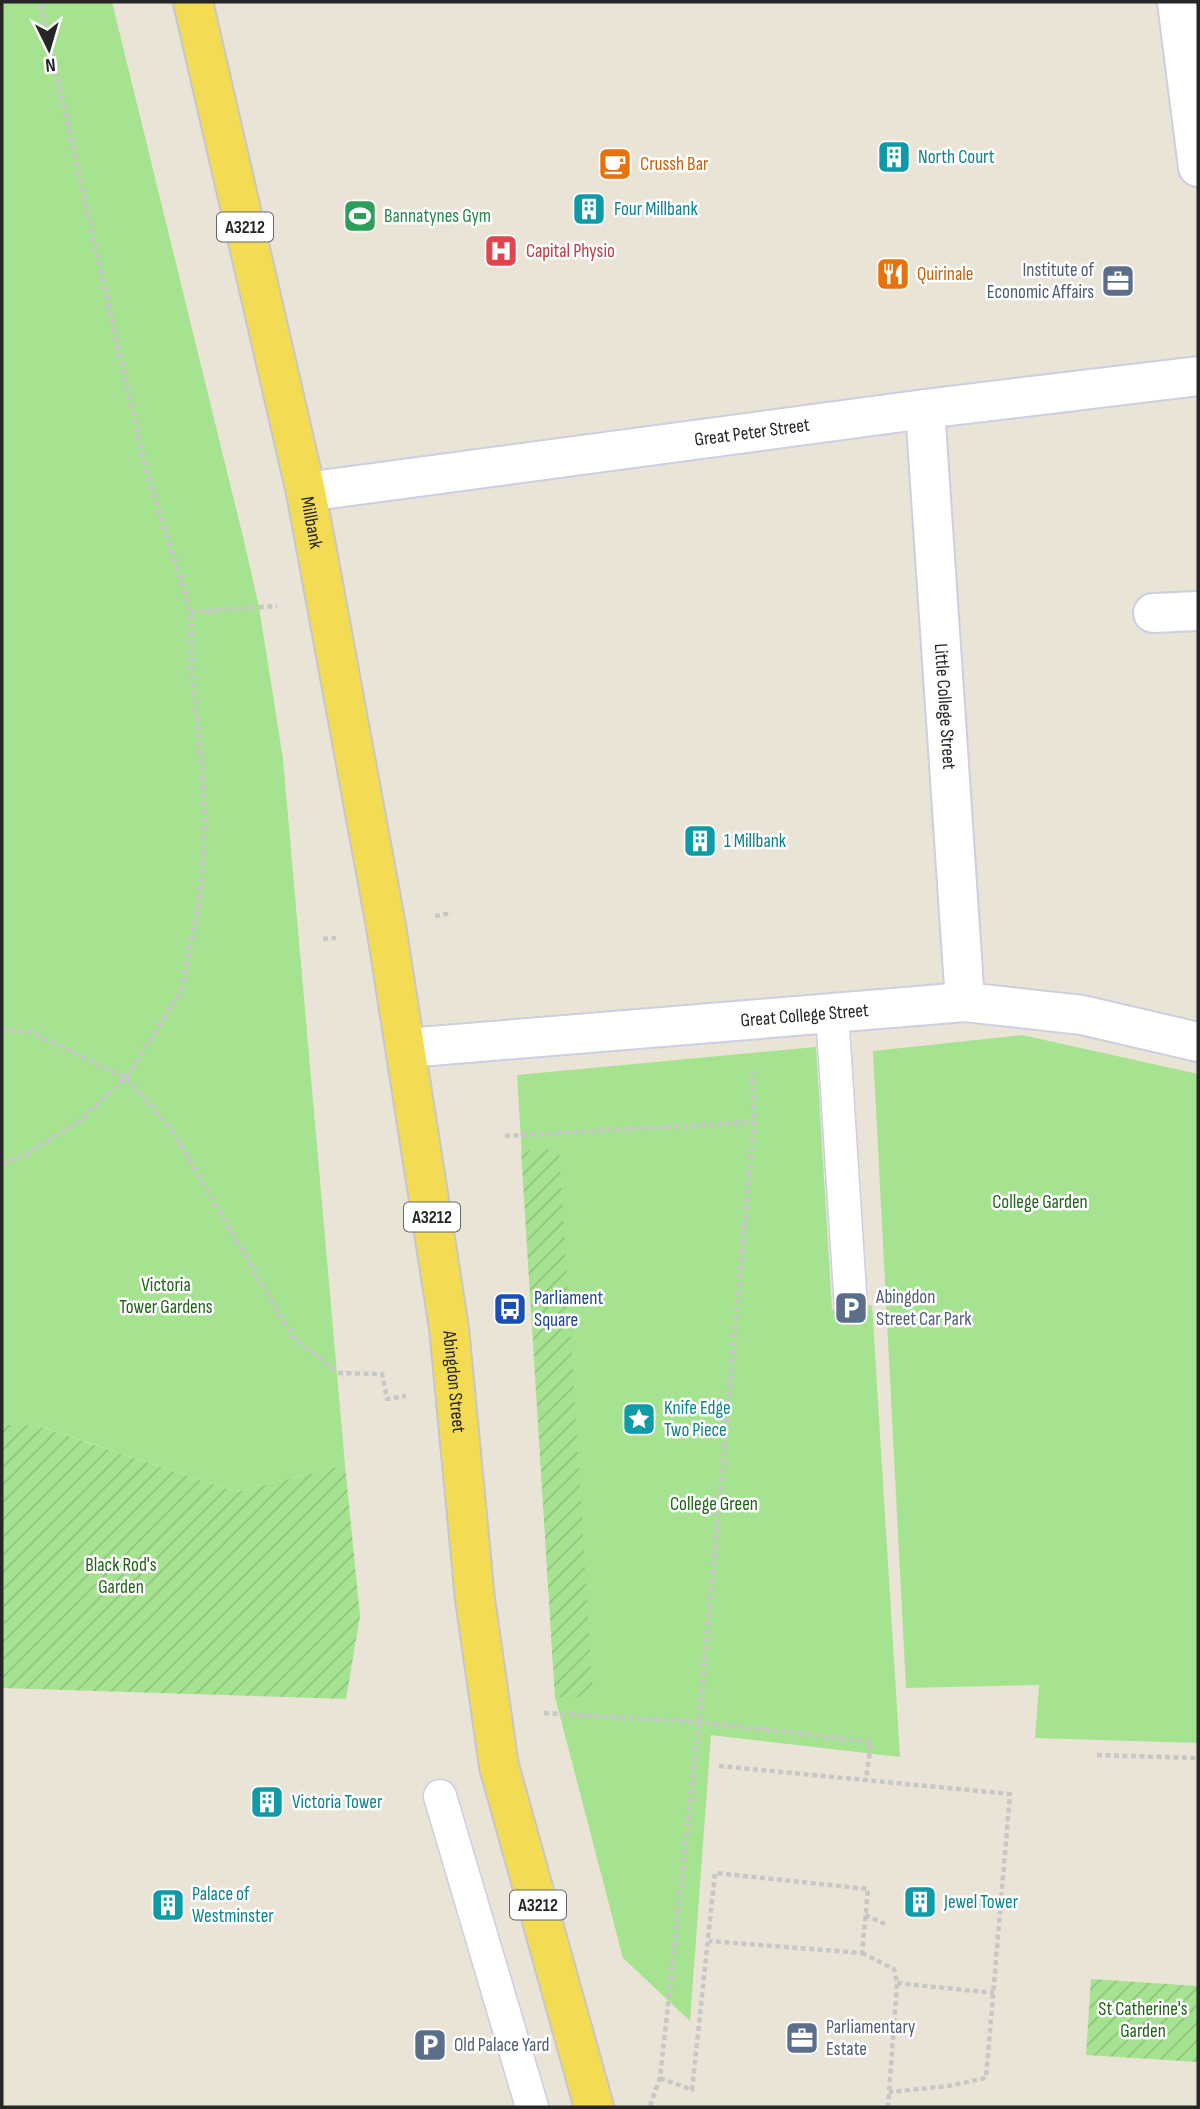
<svg xmlns="http://www.w3.org/2000/svg" width="1200" height="2109" font-family="'Sofia Sans Condensed',sans-serif">
<defs>
<pattern id="garden-furrows" width="10" height="10" patternUnits="userSpaceOnUse" patternTransform="scale(1.75)"><rect width="10" height="10" fill="#a6e391"/><path d="M-1 1l2-2M0 10L10 0M9 11l2-2" fill="none" stroke="#8fc37d"/></pattern>
</defs>
<rect width="100%" height="100%" fill="#eae4d7"/>
<!-- grass -->
<path fill="#a6e391" d="M2,2H112L244,541L259,607L283,759L345,1465L236,1492L36,1425H2Z
M1022,1035L1198,1074V1743L1035,1738L1039,1685L906,1688L873,1051Z
M816,1047L832,1310L872,1305L900,1757L711,1735L690,2021L623,1958L555,1697L517,1075Z"/>
<!-- garden -->
<path fill="url(#garden-furrows)" d="M559,1149L593,1698L555,1697L521,1151Z
M2,1425H35L236,1492L345,1465L360,1616L346,1699L2,1688Z
M1091,1979L1198,1986V2062L1086,2055Z"/>
<g fill="none" stroke-linecap="round" stroke-linejoin="round">
<defs>
<path id="service" d="M832,1012L851,1308
M440,1796L532,2107"/>
<g id="minor">
<path d="M1177,2L1198,167"/>
<path id="s1" d="M925,409L965,1002"/>
<path id="s2" d="M306,492L925,409L1198,376"/>
<path d="M1153,613L1198,611"/>
<path id="s3" d="M407,1048L965,1002L1082,1015L1198,1042"/>
</g>
<g id="primary">
<path id="s4" d="M193,2L306,492L386,926L449,1328L475,1599L499,1766L594,2107"/>
</g>
</defs>
<!-- service casing -->
<use href="#service" stroke="#cccee1" stroke-width="35"/>
<!-- minor casing -->
<use href="#minor" stroke="#cccee1" stroke-width="42"/>
<!-- primary casing -->
<use href="#primary" stroke="#c7c7c7" stroke-width="42"/>
<!-- path -->
<path stroke="#c7c7c7" stroke-width="4.5" stroke-dasharray="5 3.5" stroke-linecap="butt" d="M191,612L277,606
M435,916L452,913
M323,939L336,938
M2,1030L31,1032L126,1078L170,1127L293,1337L338,1373L382,1374L387,1399L406,1396
M505,1136L754,1122
M2,1164L30,1152L78,1122L126,1078L181,991L200,899L205,822L200,745L191,669V612L145,466L40,2
M544,1713L699,1722L871,1742L866,1780
M1097,1755L1198,1758
M719,1766L1010,1794L986,2078L948,2086L889,2092
M865,1915L885,1924
M862,1953L894,1969L897,1983L888,2107
M897,1983L994,1993
M660,2078L692,2090L715,1873L868,1889L862,1953L709,1941
M650,2106L660,2078L699,1722L754,1122L752,1071"/>
<!-- service -->
<use href="#service" stroke="#fff" stroke-width="32"/>
<!-- minor -->
<use href="#minor" stroke="#fff" stroke-width="38"/>
<!-- primary -->
<use href="#primary" stroke="#f3dc53" stroke-width="38"/>
</g>
<!-- icons -->
<defs>
<symbol id="building-square" viewBox="-11 -11 22 22"><rect x="-9" y="-9" width="18" height="18" rx="4" fill="#0f9aa8" stroke="#fff"/><path d="M-4-6H4V6H1V3H-1V6H-4ZM-2.5-4.3h1.7v1.8h-1.7ZM.8-4.3h1.7v1.8H.8ZM-2.5-1h1.7V.8h-1.7ZM.8-1h1.7V.8H.8Z" fill="#fff"/></symbol>
<symbol id="cafe-square" viewBox="-11 -11 22 22"><rect x="-9" y="-9" width="18" height="18" rx="4" fill="#e8710a" stroke="#fff"/><path d="M-5.5-4.5H6V0H3Q3 3.5 0 3.5H-2.5Q-5.5 3.5-5.5 0ZM3-3.2v2h1.7v-2ZM-6 4.5H4V6H-6Z" fill="#fff"/></symbol>
<symbol id="stadium-square" viewBox="-11 -11 22 22"><rect x="-9" y="-9" width="18" height="18" rx="4" fill="#2e9e5b" stroke="#fff"/><path d="M0-5a6.5 5 0 1 0 0 10a6.5 5 0 1 0 0-10ZM-3.5-1.8h7v3.6h-7Z" fill="#fff"/></symbol>
<symbol id="hospital-square" viewBox="-11 -11 22 22"><rect x="-9" y="-9" width="18" height="18" rx="4" fill="#e0444e" stroke="#fff"/><path d="M-5-5h3v3.5h4V-5h3V5h-3V1.5h-4V5h-3Z" fill="#fff"/></symbol>
<symbol id="restaurant-square" viewBox="-11 -11 22 22"><rect x="-9" y="-9" width="18" height="18" rx="4" fill="#e8710a" stroke="#fff"/><path d="M-5-6h1v4h1v-4h1v4h1v-4h1v5L-1.5 .5V6h-2V.5L-5-1ZM5-6V6H3V1.5H1.5Q1.5-4 5-6Z" fill="#fff"/></symbol>
<symbol id="office-square" viewBox="-11 -11 22 22"><rect x="-9" y="-9" width="18" height="18" rx="4" fill="#5c6f8a" stroke="#fff"/><path d="M-6-3h4V-5.5h4V-3h4V5H-6ZM-1-4.5V-3h2v-1.5ZM-6 0V1H6V0Z" fill="#fff"/></symbol>
<symbol id="parking-square" viewBox="-11 -11 22 22"><rect x="-9" y="-9" width="18" height="18" rx="4" fill="#5c6f8a" stroke="#fff"/><path d="M-3.5-5.5H1a3.5 3.5 0 0 1 0 7H-1V5.5H-3.5ZM-1-3.4V-.6H.8a1.4 1.4 0 0 0 0-2.8Z" fill="#fff"/></symbol>
<symbol id="bus-square" viewBox="-11 -11 22 22"><rect x="-9" y="-9" width="18" height="18" rx="4" fill="#1a4fb4" stroke="#fff"/><path d="M-5-6H5V4H4V6H2V4H-2V6H-4V4H-5ZM-3.5-4V0h7V-4ZM-3.5 1.2v1.5H-2V1.2ZM2 1.2v1.5H3.5V1.2Z" fill="#fff"/></symbol>
<symbol id="sight-square" viewBox="-11 -11 22 22"><rect x="-9" y="-9" width="18" height="18" rx="4" fill="#0f9aa8" stroke="#fff"/><path d="M0-6L1.8-2.2L6-1.7L2.9 1.2L3.7 5.4L0 3.3L-3.7 5.4L-2.9 1.2L-6-1.7L-1.8-2.2Z" fill="#fff"/></symbol>
</defs>
<g fill-rule="evenodd">
<use href="#building-square" x="875" y="138" width="38" height="38"/>
<use href="#cafe-square" x="596" y="145" width="38" height="38"/>
<use href="#building-square" x="570" y="190" width="38" height="38"/>
<use href="#stadium-square" x="341" y="197" width="38" height="38"/>
<use href="#hospital-square" x="482" y="232" width="38" height="38"/>
<use href="#restaurant-square" x="874" y="255" width="38" height="38"/>
<use href="#office-square" x="1099" y="262" width="38" height="38"/>
<use href="#building-square" x="681" y="822" width="38" height="38"/>
<use href="#parking-square" x="832" y="1289" width="38" height="38"/>
<use href="#bus-square" x="491" y="1290" width="38" height="38"/>
<use href="#sight-square" x="620" y="1400" width="38" height="38"/>
<use href="#building-square" x="248" y="1783" width="38" height="38"/>
<use href="#building-square" x="901" y="1883" width="38" height="38"/>
<use href="#building-square" x="149" y="1886" width="38" height="38"/>
<use href="#office-square" x="783" y="2019" width="38" height="38"/>
<use href="#parking-square" x="411" y="2026" width="38" height="38"/>
</g>
<g text-anchor="middle" dominant-baseline="central" stroke-width="5" stroke-linejoin="round" paint-order="stroke">
<!-- shield labels -->
<g fill="#fff" stroke="#676767" stroke-width="2">
<rect x="217" y="212.5" width="56" height="29" rx="5"/>
<rect x="404" y="1202.5" width="56" height="29" rx="5"/>
<rect x="510" y="1890.5" width="56" height="29" rx="5"/>
</g>
<g font-size="18" font-weight="bold" fill="#262626">
<text x="245" y="227">A3212</text>
<text x="432" y="1217">A3212</text>
<text x="538" y="1905">A3212</text>
</g>
<!-- culture labels -->
<g font-size="19" fill="#0d838f" stroke="#fff" text-anchor="start">
<text x="918" y="157">North Court</text>
<text x="614" y="209">Four Millbank</text>
<text x="724" y="841">1 Millbank</text>
<text x="664" y="1408">Knife Edge<tspan x="664" dy="22">Two Piece</tspan></text>
<text x="292" y="1802">Victoria Tower</text>
<text x="192" y="1894">Palace of<tspan x="192" dy="22">Westminster</tspan></text>
<text x="944" y="1902">Jewel Tower</text>
</g>
<!-- food labels -->
<g font-size="19" fill="#c56008" stroke="#fff" text-anchor="start">
<text x="640" y="164">Crussh Bar</text>
<text x="917" y="274">Quirinale</text>
</g>
<!-- leisure labels -->
<g font-size="19" fill="#27864d" stroke="#fff" text-anchor="start">
<text x="384" y="216">Bannatynes Gym</text>
</g>
<!-- health labels -->
<g font-size="19" fill="#be3a42" stroke="#fff" text-anchor="start">
<text x="526" y="251">Capital Physio</text>
</g>
<!-- service labels -->
<g font-size="19" fill="#4e5e75" stroke="#fff" text-anchor="start">
<text x="1094" y="270" text-anchor="end">Institute of<tspan x="1094" dy="22">Economic Affairs</tspan></text>
<text x="876" y="1297">Abingdon<tspan x="876" dy="22">Street Car Park</tspan></text>
<text x="826" y="2027">Parliamentary<tspan x="826" dy="22">Estate</tspan></text>
<text x="454" y="2045">Old Palace Yard</text>
</g>
<!-- street labels -->
<g font-size="19" fill="#262626" stroke="#fff">
<text stroke="none"><textPath href="#s2" startOffset="450">Great Peter Street</textPath></text>
<text stroke="none"><textPath href="#s4" startOffset="534">Millbank</textPath></text>
<text stroke="none"><textPath href="#s1" startOffset="298">Little College Street</textPath></text>
<text stroke="none"><textPath href="#s3" startOffset="399">Great College Street</textPath></text>
<text stroke="none"><textPath href="#s4" startOffset="1405">Abingdon Street</textPath></text>
</g>
<!-- park labels -->
<g font-size="19" fill="#206317" stroke="#fff">
<text x="1040" y="1202">College Garden</text>
<text x="166" y="1285">Victoria<tspan x="166" dy="22">Tower Gardens</tspan></text>
<text x="714" y="1504">College Green</text>
<text x="121" y="1565">Black Rod's<tspan x="121" dy="22">Garden</tspan></text>
<text x="1143" y="2009">St Catherine's<tspan x="1143" dy="22">Garden</tspan></text>
</g>
<!-- transit labels -->
<g font-size="19" fill="#164399" stroke="#fff" text-anchor="start">
<text x="534" y="1298">Parliament<tspan x="534" dy="22">Square</tspan></text>
</g>
</g>
<!-- border -->
<rect width="1200" height="2109" fill="none" stroke="#262626" stroke-width="7"/>
<!-- north arrow -->
<g transform="translate(49 49) rotate(175)" stroke="#ffffff" stroke-width="5" paint-order="stroke">
<path d="M0-5L12 26L0 18L-12 26Z" fill="#262626"/>
<text y="-10" font-size="19" font-weight="bold" text-anchor="middle" fill="#262626">N</text>
</g>
</svg>
